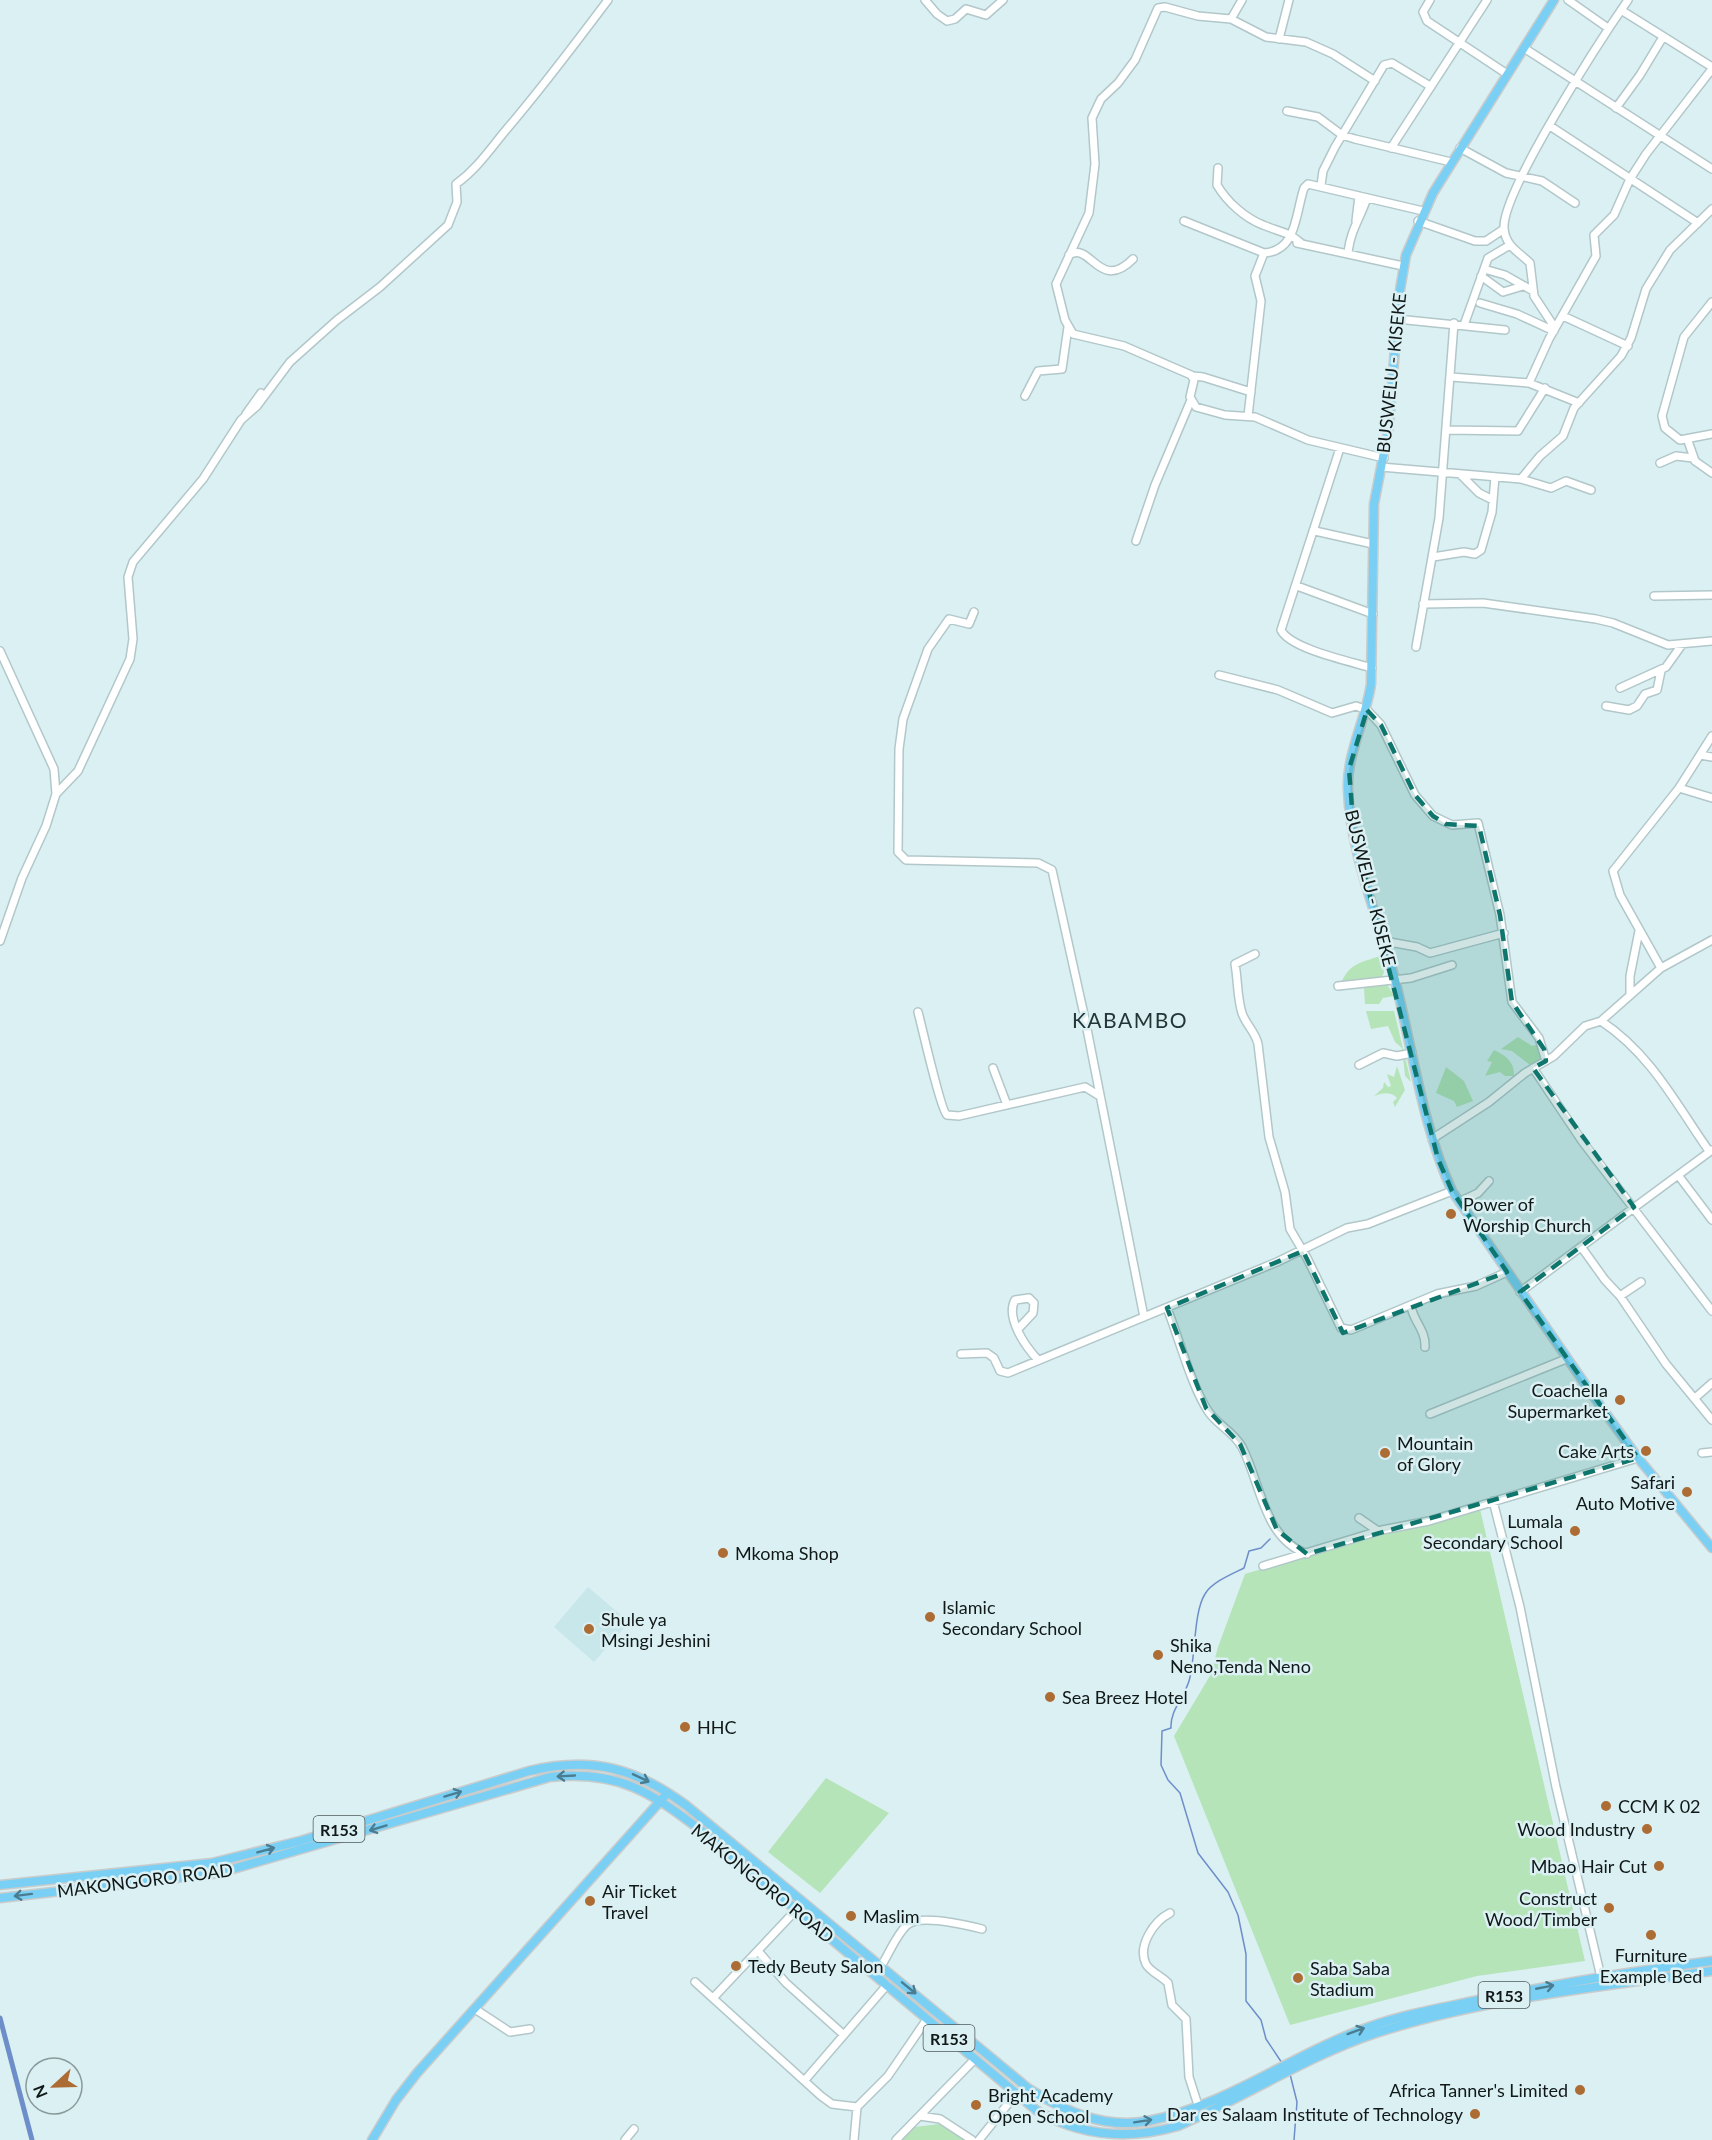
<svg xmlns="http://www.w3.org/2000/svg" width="1712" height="2140" font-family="Lato,sans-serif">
<rect width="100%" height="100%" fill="#dbf0f3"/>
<!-- built -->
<path fill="#c8e7ea" d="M588,1587L629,1622L594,1662L554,1627Z"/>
<!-- green -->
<path fill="#b5e4b8" d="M1380,956L1384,972L1381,980L1356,989L1341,983C1350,963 1360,963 1380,956Z
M1387,976V984L1394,996L1383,998L1379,1004H1365L1364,988L1383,983Z
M1366,1011H1394L1411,1082L1405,1076L1402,1048L1395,1042L1388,1026L1371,1029Z
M1518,1037L1532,1046L1539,1044L1544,1058L1530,1065L1512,1051L1501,1049Z
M1494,1050C1505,1055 1515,1062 1514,1076H1505L1500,1072L1485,1076L1492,1062L1487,1061Z
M1397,1066L1405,1090L1395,1107L1393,1102L1397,1098C1391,1091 1382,1093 1374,1096L1383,1088L1384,1082L1388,1087L1391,1086L1387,1074L1394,1077Z
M1446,1067L1464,1081L1473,1101L1457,1107L1454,1101L1436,1093Z
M1480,1509L1585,1961L1477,1976L1290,2025L1174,1736L1211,1674L1218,1647L1245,1574L1381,1533Z
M826,1778L889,1813L820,1893L768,1852Z
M939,2124L966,2140H902L915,2127Z"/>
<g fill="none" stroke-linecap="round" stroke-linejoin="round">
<!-- stream -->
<path stroke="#6e8ec9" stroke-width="1.5" d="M1270,1539L1261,1548L1249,1551L1244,1568C1232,1574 1212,1582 1205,1594C1193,1613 1196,1657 1189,1681C1184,1698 1170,1710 1171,1728L1162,1731L1161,1765L1168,1780L1180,1793L1198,1853L1228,1892L1238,1915L1246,1954V2001L1261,2020L1266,2039L1282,2063
M1290,2074L1297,2102L1294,2140"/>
<!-- canal -->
<path stroke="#6e8ec9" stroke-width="5" d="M0,2018L32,2140"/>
<defs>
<path id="minor" d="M925,0L937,14L947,21L955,19L966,9L986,15L1003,0
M1430,0L1423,12L1427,21L1507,74
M1568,0L1608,28
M1621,10L1712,67
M1231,19L1242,0
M1279,39L1289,0
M1524,48L1712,169
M1375,81L1333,54L1306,42L1266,37L1231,19L1198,16L1165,7L1158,8L1135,60L1118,83L1101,99L1092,118L1095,164L1089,213L1056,284L1065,320L1073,334L1124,346L1191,375L1194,380L1190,397L1196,407L1225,415L1255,417L1308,440L1384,458
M1616,108L1640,75L1663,37
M1287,111L1318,117L1342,135L1355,139L1451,162
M1550,126L1698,223
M1391,148L1487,0
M1460,148L1506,173L1542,181L1575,203
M1218,168L1217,185C1227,202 1245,218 1263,225C1277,231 1289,232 1301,243
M1321,185L1323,171L1335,147L1384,65L1392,63L1430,86
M1184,221L1264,253C1297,251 1295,215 1304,188L1308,184L1423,211
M1356,221L1359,196
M1418,221L1475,241H1486L1504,229
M1297,243L1403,266
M1348,252C1351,229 1360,219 1367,198
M1069,255C1091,241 1099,293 1133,259
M1484,269L1505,275L1533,291
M1481,276L1503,292L1523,286
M1712,302L1684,337L1662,416L1665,428L1680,440L1712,434
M1480,303L1517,314L1554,331
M1563,316L1628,346
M1397,319L1505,330
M1464,325L1488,258L1510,245
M1555,328L1534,296L1530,263C1519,252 1505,246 1504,228C1502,191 1603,36 1628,0
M1193,376L1203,377L1251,392
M1451,377L1529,383L1579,403
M1529,383L1549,339L1596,256L1594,235L1614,215L1630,179L1646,154L1712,69
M1025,396L1038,371L1062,369L1068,327
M246,414L261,393
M1248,416L1261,301L1255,276L1264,253
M1446,430L1518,431L1545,388
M1688,441L1695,461L1712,473
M1340,448L1281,630C1290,649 1353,662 1372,668
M1660,463L1676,456L1693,458
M1381,467L1521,479L1551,488L1566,481L1591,490
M1460,474L1479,493L1493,500
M1521,479L1540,456L1563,436L1574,408L1621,356L1631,338L1646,289L1670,250L1712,209
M1315,531L1373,544
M1136,541L1155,485L1191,400
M1433,557L1464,552L1475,554L1481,550L1492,512L1495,477
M1297,586L1373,614
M1654,596L1712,595
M1423,604L1483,603L1596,619L1613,623L1668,645L1712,641
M974,612L969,624L949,619L928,649L903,719L899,749L898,852L906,860L1038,863L1052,870L1085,1019L1144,1317
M1416,647L1439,518L1454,323
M0,651L54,769L56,794L46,826L22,878L0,941
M1219,675L1278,690L1332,713L1356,706L1367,710L1381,725L1415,795L1433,816L1452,825L1478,823L1500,915L1512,1002L1539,1038L1546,1061
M1620,688L1666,667L1681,646
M1606,706L1629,710L1637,706L1645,694L1657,690L1661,671
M1700,755L1712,757
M1679,788L1712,798
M56,794L78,771L130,659L133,639L128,577L133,562L203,479L241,420L257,406L290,362L337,320L380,287L448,225L457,202L456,184C477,169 490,149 506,130C542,88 575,44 608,0
M1384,941L1417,947L1430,953L1504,933
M1255,954L1235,964C1238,980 1237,997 1242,1013C1246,1025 1255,1031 1258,1044L1269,1137L1285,1192L1290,1229L1307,1258L1341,1328L1351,1330L1437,1294L1476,1286L1507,1272
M1661,968L1620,895L1613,871L1679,788L1712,736
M1338,986L1411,978L1452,965
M1630,993V976L1639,931
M918,1012C922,1027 941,1111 947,1115L959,1116L1085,1087L1098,1095
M1601,1021C1651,1054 1676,1104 1709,1151
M1359,1065L1383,1053L1397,1056L1412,1053
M993,1068L1007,1105
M1533,1068L1582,1141L1712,1311
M1432,1139L1489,1102L1525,1073L1554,1056L1585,1026L1601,1021L1661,968L1712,940
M1678,1175L1712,1220
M1459,1202L1478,1193L1489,1181
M1582,1248L1605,1280L1620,1296L1666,1364L1712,1420
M1520,1292L1712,1150
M1620,1296L1641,1282
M1411,1306C1413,1321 1426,1330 1425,1347
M1167,1308C1179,1338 1191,1385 1208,1411C1217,1425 1233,1431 1242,1447C1261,1483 1263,1538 1307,1554
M1018,1329L1033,1313L1034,1303L1029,1298L1015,1300C1005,1318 1026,1347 1038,1360
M961,1354L987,1353L994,1358L1000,1371L1008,1373L1277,1262L1347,1228L1368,1224L1452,1191
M1695,1398L1712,1383
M1430,1414L1566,1359
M1702,1453L1712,1452
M1493,1501L1520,1607L1556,1787L1601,1977
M1359,1518L1378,1531
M1263,1566L1382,1530L1429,1521L1638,1458
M1170,1913C1154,1921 1137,1946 1146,1964C1150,1972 1162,1976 1168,1983L1172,2005L1186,2019L1189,2077L1198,2105
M758,1951L786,1983L844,2035
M881,1966C889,1954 896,1935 907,1925C920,1914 966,1925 982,1929
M695,1982L821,2096L832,2104L857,2107
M714,1997L797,1909
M475,2009L510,2032L530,2029
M805,2080L887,1985
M920,2116L940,2119L972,2140
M625,2140L634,2129
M854,2140L857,2107L888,2076L927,2019
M896,2140L975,2059
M979,2140L1016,2094"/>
<path id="major" d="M1554,0L1433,193L1406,255L1399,296L1389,426L1374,504L1371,684C1366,719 1346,755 1348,790C1350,853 1379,920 1395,980C1413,1051 1422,1125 1452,1191L1594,1397L1638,1458L1712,1548
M0,1885L212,1863L300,1841L529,1771C592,1756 636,1768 687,1806L1029,2089C1066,2112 1104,2129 1148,2121C1227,2106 1294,2053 1369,2027C1405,2014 1442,2008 1479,2000C1556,1984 1634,1971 1712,1961
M0,1898L219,1873L550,1777C620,1770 650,1792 703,1832L1036,2110C1080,2136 1129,2140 1178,2126C1245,2097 1307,2056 1376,2033C1484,1998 1600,1987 1712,1971
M372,2140L396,2100L417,2073L664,1797"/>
</defs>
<!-- minor casing -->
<use href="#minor" stroke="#b2c7c9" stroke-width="10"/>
<!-- major casing -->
<use href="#major" stroke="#cacccc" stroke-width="11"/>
<!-- minor -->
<use href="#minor" stroke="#fff" stroke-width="7"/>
<!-- major -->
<use href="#major" stroke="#7ad0f4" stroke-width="8"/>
</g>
<!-- one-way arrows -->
<defs><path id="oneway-shaft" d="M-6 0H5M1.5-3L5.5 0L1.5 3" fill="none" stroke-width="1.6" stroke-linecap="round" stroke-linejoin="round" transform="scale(1.5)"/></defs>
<g stroke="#4a7d91">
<use href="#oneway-shaft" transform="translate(566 1776) rotate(177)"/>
<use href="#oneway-shaft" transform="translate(641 1778) rotate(25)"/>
<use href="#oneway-shaft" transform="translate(453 1794) rotate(-17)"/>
<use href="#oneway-shaft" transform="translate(378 1828) rotate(163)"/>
<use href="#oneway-shaft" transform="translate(266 1850) rotate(-15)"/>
<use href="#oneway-shaft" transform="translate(23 1895) rotate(173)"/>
<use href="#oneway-shaft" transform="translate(1545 1987) rotate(-11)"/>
<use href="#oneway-shaft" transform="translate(909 1988) rotate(39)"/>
<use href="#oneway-shaft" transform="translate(1356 2031) rotate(-20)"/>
<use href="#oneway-shaft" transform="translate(1143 2121) rotate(-9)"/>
</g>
<!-- marked area -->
<path fill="#0f766e" fill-opacity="0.2" stroke="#0f766e" stroke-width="4.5" stroke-dasharray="12 8" stroke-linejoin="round" d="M1367,710L1381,725L1415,795L1433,816L1446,824L1479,826L1500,915L1512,1002L1544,1049L1546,1061L1533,1068L1634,1207L1520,1292L1638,1458L1307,1554L1277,1530L1240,1444L1206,1408L1167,1308L1303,1251L1343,1333L1507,1272L1452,1191L1438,1159L1354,834L1349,769Z"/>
<!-- markers -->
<g fill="#ac6c34" stroke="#dbf0f3" stroke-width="2">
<circle cx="1451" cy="1214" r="6"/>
<circle cx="1620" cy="1400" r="6"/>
<circle cx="1646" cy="1451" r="6"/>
<circle cx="1385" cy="1453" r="6"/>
<circle cx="1687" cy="1492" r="6"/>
<circle cx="1575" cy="1531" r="6"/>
<circle cx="723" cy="1553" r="6"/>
<circle cx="930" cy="1617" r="6"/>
<circle cx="589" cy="1629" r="6"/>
<circle cx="1158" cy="1655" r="6"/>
<circle cx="1050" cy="1697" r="6"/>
<circle cx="685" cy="1727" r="6"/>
<circle cx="1606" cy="1806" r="6"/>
<circle cx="1647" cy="1829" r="6"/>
<circle cx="1659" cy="1866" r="6"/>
<circle cx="590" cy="1901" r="6"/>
<circle cx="1609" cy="1908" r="6"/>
<circle cx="851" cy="1916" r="6"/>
<circle cx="1651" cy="1935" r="6"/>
<circle cx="736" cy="1966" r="6"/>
<circle cx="1298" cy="1978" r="6"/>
<circle cx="1580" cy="2090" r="6"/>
<circle cx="976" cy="2105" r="6"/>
<circle cx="1475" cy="2114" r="6"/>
</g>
<g text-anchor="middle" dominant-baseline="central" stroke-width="5" stroke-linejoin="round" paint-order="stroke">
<!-- shield labels -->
<g fill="#dbf0f3" stroke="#4d595a" stroke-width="1.5">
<rect x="313.5" y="1816" width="51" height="26" rx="4.5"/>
<rect x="1478.5" y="1982" width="51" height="26" rx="4.5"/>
<rect x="923.5" y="2025" width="51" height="26" rx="4.5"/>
</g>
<g font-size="16" font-weight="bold" fill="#101818">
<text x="339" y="1829">R153</text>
<text x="1504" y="1995">R153</text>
<text x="949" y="2038">R153</text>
</g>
<!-- street labels -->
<g font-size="18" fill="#101818" stroke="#dbf0f3">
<text transform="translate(1391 373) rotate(-84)">BUSWELU - KISEKE</text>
<text transform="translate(1371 888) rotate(76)">BUSWELU - KISEKE</text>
<text transform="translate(145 1880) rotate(-7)">MAKONGORO ROAD</text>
<text transform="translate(763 1883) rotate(39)">MAKONGORO ROAD</text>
</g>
<!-- poi labels -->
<g font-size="18" fill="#101818" stroke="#dbf0f3" text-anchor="start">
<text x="1463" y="1204">Power of<tspan x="1463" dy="21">Worship Church</tspan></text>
<text x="1608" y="1390" text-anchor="end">Coachella<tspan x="1608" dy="21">Supermarket</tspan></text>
<text x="1397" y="1443">Mountain<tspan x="1397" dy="21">of Glory</tspan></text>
<text x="1634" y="1451" text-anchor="end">Cake Arts</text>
<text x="1675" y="1482" text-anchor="end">Safari<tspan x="1675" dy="21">Auto Motive</tspan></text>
<text x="1563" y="1521" text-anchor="end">Lumala<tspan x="1563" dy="21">Secondary School</tspan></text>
<text x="735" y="1553">Mkoma Shop</text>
<text x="942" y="1607">Islamic<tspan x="942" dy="21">Secondary School</tspan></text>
<text x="601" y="1619">Shule ya<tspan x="601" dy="21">Msingi Jeshini</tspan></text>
<text x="1170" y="1645">Shika<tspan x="1170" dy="21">Neno,Tenda Neno</tspan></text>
<text x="1062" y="1697">Sea Breez Hotel</text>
<text x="697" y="1727">HHC</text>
<text x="1618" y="1806">CCM K 02</text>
<text x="1635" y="1829" text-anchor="end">Wood Industry</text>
<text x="1647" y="1866" text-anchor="end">Mbao Hair Cut</text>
<text x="602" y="1891">Air Ticket<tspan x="602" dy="21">Travel</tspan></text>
<text x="1597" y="1898" text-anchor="end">Construct<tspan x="1597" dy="21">Wood/Timber</tspan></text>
<text x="863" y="1916">Maslim</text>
<text x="1651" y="1955" text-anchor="middle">Furniture<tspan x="1651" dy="21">Example Bed</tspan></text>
<text x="748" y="1966">Tedy Beuty Salon</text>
<text x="1310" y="1968">Saba Saba<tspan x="1310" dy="21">Stadium</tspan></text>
<text x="1568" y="2090" text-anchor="end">Africa Tanner's Limited</text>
<text x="988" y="2095">Bright Academy<tspan x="988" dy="21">Open School</tspan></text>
<text x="1463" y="2114" text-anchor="end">Dar es Salaam Institute of Technology</text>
</g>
<!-- quarter labels -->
<g font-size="21" letter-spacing="1.5" fill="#233537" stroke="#dbf0f3">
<text x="1130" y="1019">KABAMBO</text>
</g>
</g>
<!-- north arrow -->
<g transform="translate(54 2086) rotate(248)"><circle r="28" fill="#dbf0f3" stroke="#8a9a9b" stroke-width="1.5"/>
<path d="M0-4.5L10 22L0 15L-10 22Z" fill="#ac6c34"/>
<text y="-9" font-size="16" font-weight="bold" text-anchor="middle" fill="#101818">N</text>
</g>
</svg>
